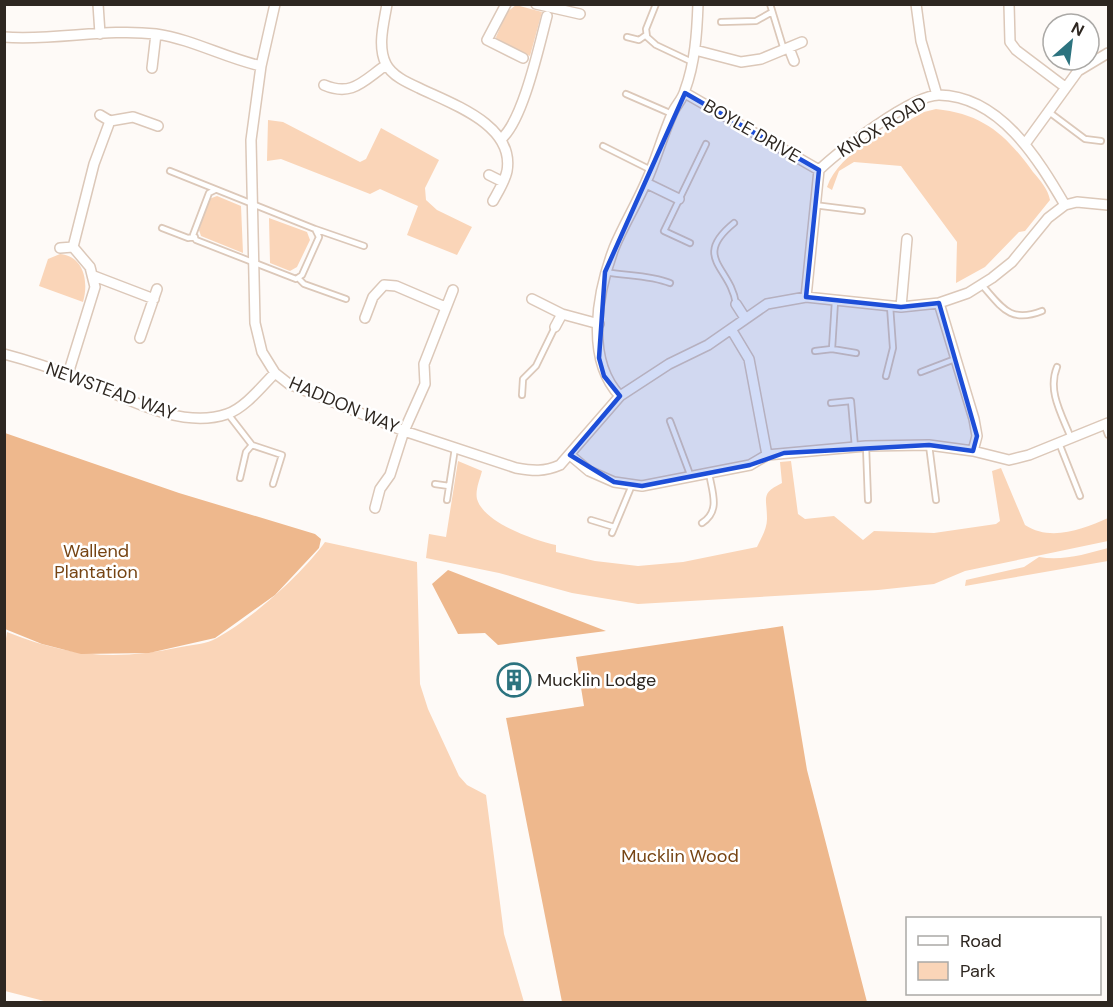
<svg xmlns="http://www.w3.org/2000/svg" width="1113" height="1007" font-family="'DM Sans',sans-serif">
<rect width="100%" height="100%" fill="#fefaf7"/>
<!-- green -->
<path fill="#fad5b8" d="M516,5L542,12L530,56L497,41L496,37L507,12Z
M936,109C984,114 1007,136 1033,172C1040,180 1048,189 1050,200L1025,231L1019,232L985,267L956,283L957,242L901,166L854,162L839,171L832,190L827,187C840,150 891,131 924,112Z
M268,120L283,122L360,162L366,159L381,128L439,160L425,188L426,200L437,210L472,227L457,255L407,235L418,206L380,189L370,194L281,159L267,161Z
M217,196L241,206L243,253L201,236L199,230L209,199Z
M269,218L307,232L310,240L297,267L290,271L270,263Z
M60,254C84,256 89,282 83,302L39,286L48,259Z
M458,461L482,471C480,479 475,490 477,499C484,523 534,540 556,545V552L595,561L638,566L683,562L757,547C761,538 767,529 767,519C767,497 760,494 782,483L780,462L791,461L798,514L805,519L834,516L863,540L874,531L934,533L996,524L1000,521L992,471L1001,468L1025,525C1051,542 1083,529 1108,518V541L965,571L934,584L878,590L638,604L572,593L499,573L426,558L429,534L446,537Z
M325,542L417,562L420,684L428,709L459,776L467,785L486,795L504,934L524,1002H48L5,991L4,651L7,632C70,657 115,661 181,647C192,645 207,644 217,638C252,619 302,574 325,542Z
M1108,548V561L965,586L966,580L1024,567L1039,557C1063,561 1086,554 1108,548Z"/>
<!-- forest -->
<path fill="#eeb88d" d="M5,433L179,493L315,534L321,539L319,548L275,595L215,638L149,653L81,654L42,644L5,629Z
M448,570L606,631L498,645L485,633L458,634L432,584Z
M783,626L807,770L867,1002H562L506,718L584,706L576,657Z"/>
<g fill="none" stroke-linecap="round" stroke-linejoin="round">
<defs>
<path id="lane" d="M656,4L646,29L647,37L656,45L692,62
M770,4L784,50
M721,22L756,21L772,12
M627,37L639,40L646,35
M626,94L672,114
M1049,112L1085,139L1101,141
M603,146L651,170
M170,171L315,229L319,237L302,275L296,279L196,240L193,235L209,193L215,190
M814,205L862,211
M734,223C691,258 731,267 736,304
M162,228L188,238L195,237
M315,229L364,246
M690,243L664,231L706,144
M605,272C627,276 650,275 670,283
M298,278L304,284L346,299
M981,284C1001,306 1009,324 1042,311
M832,349L835,301
M815,351L832,349L856,353
M1057,367C1047,391 1062,415 1071,438
M921,372L955,359
M886,376L893,348L890,306
M522,395L523,379L536,366L555,327
M831,403L851,401L855,447
M228,414L252,445L282,455L273,484
M670,421L691,477
M1104,424L1108,435
M1059,443L1080,496
M929,445L936,500
M866,446L868,500
M240,478L246,452L252,445
M435,484L449,486
M447,500L455,448
M591,520L614,527
M702,523C721,511 712,492 709,473
M612,533L632,485"/>
<path id="street" d="M98,4L100,34
M275,4L261,66L251,140L255,323L262,352L275,373L289,384L404,431L516,468C533,471 544,472 560,465L620,396L669,364L708,345L767,304L806,297L901,307L939,303L968,293L992,278L1012,262L1048,218L1065,205L1077,202L1108,205
M387,4C384,23 377,46 386,64C392,76 408,83 419,88C452,104 515,125 507,171C505,181 498,192 493,201
M506,4L487,40L523,58
M536,4L580,14
M916,4L921,41L937,95
M1009,4L1010,42L1016,50L1065,87
M4,37C55,41 106,28 156,34C192,39 225,58 261,66
M789,48L794,61
M695,50L741,62L761,59L802,42
M152,68L156,34
M324,85C352,97 363,81 386,65
M685,93L819,170
M100,115L110,121L133,117L158,126
M501,139C523,121 539,46 547,16
M1025,144L1078,71L1108,53
M489,175L503,182
M646,183L679,199
M60,248L73,247
M94,276L154,299
M806,297L819,170C839,151 912,95 939,95C1000,96 1038,159 1065,205
M532,299L562,314L599,324
M939,303L974,419L977,436L973,451
M736,304L745,318
M901,307L907,239
M365,318L373,297L384,285L396,286L445,307
M555,327L562,314
M731,329L749,359L767,455
M140,338L157,289
M4,354C31,361 57,370 83,380C125,397 180,430 227,414C245,408 262,386 275,373
M68,374L95,287L90,267L73,247L94,164L110,121
M620,396C585,359 597,293 614,248C623,226 636,205 646,182C656,160 662,137 672,114C675,106 683,99 685,90C695,63 697,33 698,4
M570,455L589,471L614,482L642,486L750,465L767,455L866,446L929,445L973,451L1009,460L1029,455L1108,423
M375,508L380,489L390,475L404,431L425,384L424,364L453,290"/>
</defs>
<!-- lane casing -->
<use href="#lane" stroke="#dcc8b9" stroke-width="8"/>
<!-- street casing -->
<use href="#street" stroke="#dcc8b9" stroke-width="12"/>
<!-- lane -->
<use href="#lane" stroke="#fff" stroke-width="4.5"/>
<!-- street -->
<use href="#street" stroke="#fff" stroke-width="9"/>
</g>
<!-- marked area -->
<path fill="#1d4ed8" fill-opacity="0.2" stroke="#1d4ed8" stroke-width="4.5" stroke-linejoin="round" d="M685,93L819,170L806,297L901,307L939,303L977,436L973,451L929,445L784,453L750,465L642,486L614,482L570,455L620,396L604,376L599,358L605,272Z"/>
<!-- icons -->
<defs>
<symbol id="building-ring" viewBox="-11 -11 22 22"><circle r="9.5" fill="#fff" stroke="#2c737f" stroke-width="1.5"/><path d="M-4-6H4V6H1V3H-1V6H-4ZM-2.5-4.3h1.7v1.8h-1.7ZM.8-4.3h1.7v1.8H.8ZM-2.5-1h1.7V.8h-1.7ZM.8-1h1.7V.8H.8Z" fill="#2c737f"/></symbol>
</defs>
<g fill-rule="evenodd">
<use href="#building-ring" x="495" y="661" width="38" height="38"/>
</g>
<g text-anchor="middle" dominant-baseline="central" stroke-width="5" stroke-linejoin="round" paint-order="stroke">
<!-- street labels -->
<g font-size="18" fill="#2e2721" stroke="#fff">
<text transform="translate(882 127) rotate(-31)">KNOX ROAD</text>
<text transform="translate(752 131) rotate(30)">BOYLE DRIVE</text>
<text transform="translate(111 391) rotate(20)">NEWSTEAD WAY</text>
<text transform="translate(344 405) rotate(23)">HADDON WAY</text>
</g>
<!-- park labels -->
<g font-size="18" fill="#764413" stroke="#fff">
<text x="96" y="551">Wallend<tspan x="96" dy="21">Plantation</tspan></text>
<text x="680" y="856">Mucklin Wood</text>
</g>
<!-- poi labels -->
<g font-size="18" fill="#2e2721" stroke="#fff" text-anchor="start">
<text x="537" y="680">Mucklin Lodge</text>
</g>
</g>
<!-- border -->
<rect width="1113" height="1007" fill="none" stroke="#2e2721" stroke-width="12"/>
<!-- legend -->
<rect x="906" y="917" width="195" height="78" fill="#ffffff" stroke="#aba9a6" stroke-width="1.5"/>
<rect x="918" y="936" width="30" height="9" fill="#ffffff" stroke="#aba9a6" stroke-width="1.5"/>
<text x="960" y="947" font-size="18" fill="#2e2721">Road</text>
<rect x="918" y="962" width="30" height="18" fill="#fad5b8" stroke="#aba9a6" stroke-width="1.5"/>
<text x="960" y="977" font-size="18" fill="#2e2721">Park</text>
<!-- north arrow -->
<g transform="translate(1071 42) rotate(28)"><circle r="28" fill="#ffffff" stroke="#aba9a6" stroke-width="1.5"/>
<path d="M0-4.5L10 22L0 15L-10 22Z" fill="#2c737f"/>
<text y="-9" font-size="16" font-weight="bold" text-anchor="middle" fill="#2e2721">N</text>
</g>
</svg>
